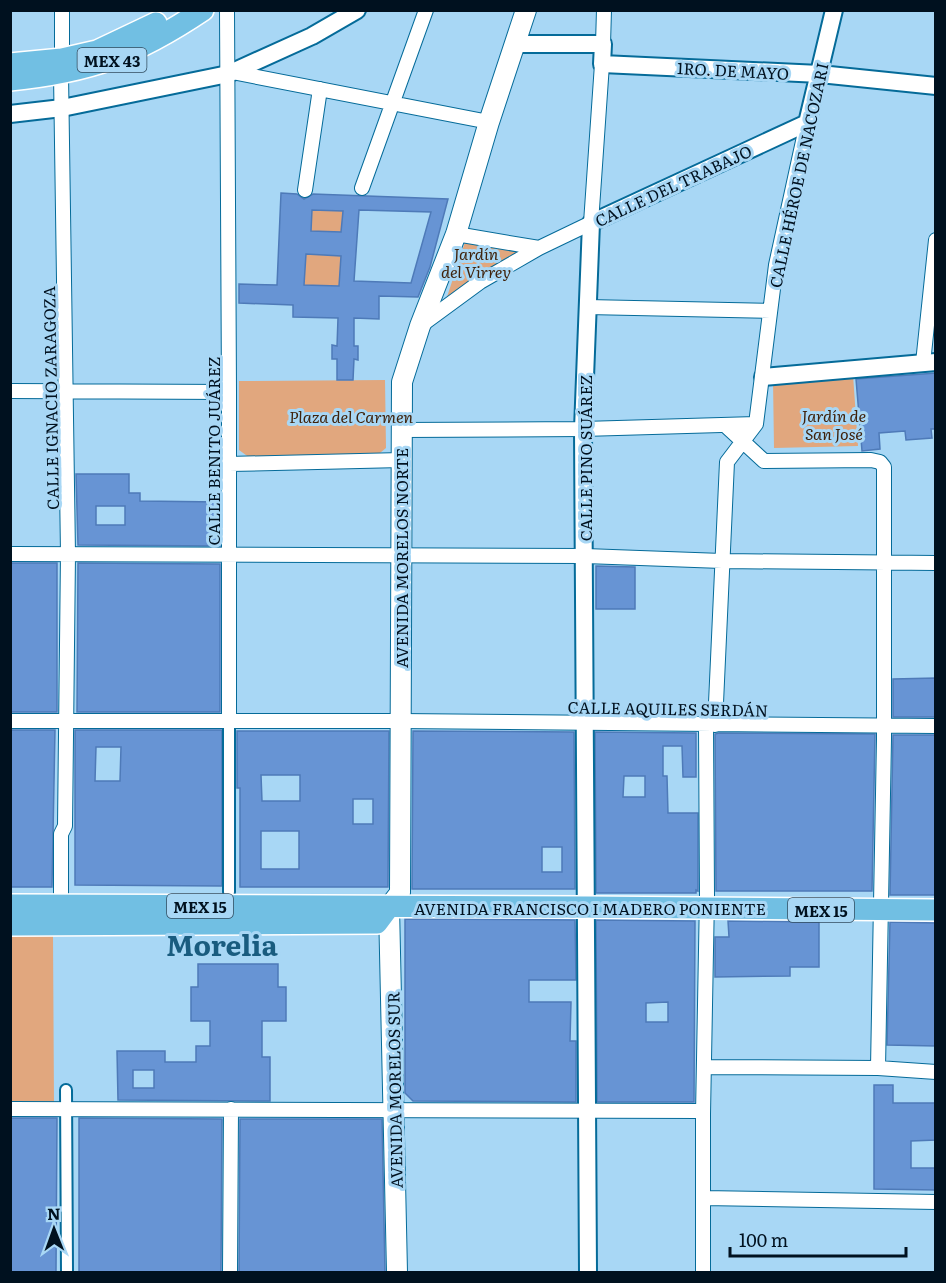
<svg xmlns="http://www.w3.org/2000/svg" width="946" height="1283" font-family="Literata,serif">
<rect width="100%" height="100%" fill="#a8d7f5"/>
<!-- green -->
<path fill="#e1a77e" d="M312,210L343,211L341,232L311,231Z
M465,242L521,253L446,300Z
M306,254L341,256L339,286L304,285Z
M853,375L858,446L774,448L773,380Z
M385,380L386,448L375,457L250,458L239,450V381Z
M11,936H53L54,1103H11Z"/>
<!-- building -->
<path fill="#6794d4" stroke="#4e7ab8" stroke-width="1.5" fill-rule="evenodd" d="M281,193L297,194L304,199L313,194L448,199L430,267L418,297L379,296V319L354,318V346H358V360L354,359L353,380H337V359H332V345L337,346L338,318L293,317V305L239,303V284L277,285ZM312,210L343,211L341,232L311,231ZM359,210L431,212L411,283L354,281ZM306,254L341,256L339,286L304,285Z
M936,373V429H931L932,438L906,440L905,431L879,433L880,449L862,451L856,379Z
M76,474H129V493H140V501L220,502V546L78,545ZM96,506H125V525H96Z
M10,563H57V712H10Z
M78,563L220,564V712H77Z
M596,566L635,567V609H596Z
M936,678V717H893V679Z
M10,730H55L52,887H10Z
M75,730H222V886L75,885ZM96,747H121L120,781H95Z
M237,731H389L388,887H240V788H237ZM261,775H300V801H262ZM353,799H373V824H353ZM261,831H299V869H261Z
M413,731L574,732L575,889H412ZM542,847H562V872H542Z
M595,732L696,733V777H683L682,746H663V776H667L668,813H698V891L696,890V893H596ZM624,776H645V797H623Z
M719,733L875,734L872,891H716L715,734Z
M893,735H936V895H890Z
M405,919L575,920L576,980H529V1002H571L570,1041H576V1102L413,1101L405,1093Z
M596,920L695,921L694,1102H597ZM668,1002V1022H646V1003Z
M728,921L819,922V967H790V976L715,977V937H729Z
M890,922L936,923V1046L887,1045Z
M198,964H278V987H286V1021H262V1057H270V1101L118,1100L117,1051H165V1062H196V1046H210V1021H191V987H198ZM133,1070H154V1088H133Z
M874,1085H893V1103H936V1140L911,1141V1168H936V1190L874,1189Z
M10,1118H57L56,1272H10Z
M79,1118L222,1119L221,1272H79Z
M240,1119H382L385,1272H239Z"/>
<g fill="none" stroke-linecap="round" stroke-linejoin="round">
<defs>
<path id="pedestrian" d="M229,721V892
M66,1090L67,1272"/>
<path id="minor" d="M227,10L229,392V721
M603,44L604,10
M62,59V10
M232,72L489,122
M362,188L426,10
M305,190L320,89
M456,234L539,248
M587,307L770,311
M420,326L480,282L539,248L591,223L602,64
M923,363L936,240
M10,391L229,392
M725,425L764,461L871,460L880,462L884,467V739L878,1068
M401,430L583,429L756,424
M229,464L402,460
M10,554L585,556L722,561L936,563
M10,721H400L936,726
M715,725L727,462L756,424L776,265L807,123
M61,911V834L65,826L68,554L61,74
M704,1067L878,1068L936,1072
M10,1109L703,1111
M703,1198L936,1202
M230,1272L231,1109
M703,1272V1114L707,896L706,725"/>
<path id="tertiary" d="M515,44H603L602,64L820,74L936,86
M10,114L62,108L228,74L312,36L357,10
M763,377L936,362
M588,1272L583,429L591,223L807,123L834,10"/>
<path id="secondary" d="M397,1272L389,907L400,893L402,382L420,326L456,234L489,122L526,10"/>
<path id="primary" d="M10,64L62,59L97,51L156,23
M10,80C90,72 136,55 203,10
M10,905L587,907L936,910
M10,925L377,923L389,907"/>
</defs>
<!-- pedestrian casing -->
<use href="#pedestrian" stroke="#056b99" stroke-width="14"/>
<!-- minor casing -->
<use href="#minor" stroke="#056b99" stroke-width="16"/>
<!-- tertiary casing -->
<use href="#tertiary" stroke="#056b99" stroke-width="20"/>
<!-- secondary casing -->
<use href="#secondary" stroke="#056b99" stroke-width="22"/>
<!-- primary casing -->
<use href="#primary" stroke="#fff" stroke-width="24"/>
<!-- pedestrian -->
<use href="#pedestrian" stroke="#fff" stroke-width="10"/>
<!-- minor -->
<use href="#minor" stroke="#fff" stroke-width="14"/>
<!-- tertiary -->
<use href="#tertiary" stroke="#fff" stroke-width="16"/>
<!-- secondary -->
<use href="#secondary" stroke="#fff" stroke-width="20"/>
<!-- primary -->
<use href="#primary" stroke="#71bfe3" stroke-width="21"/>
</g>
<g text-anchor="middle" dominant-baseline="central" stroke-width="6" stroke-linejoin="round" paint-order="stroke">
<!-- shield labels -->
<g fill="#a8d7f5" stroke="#324c5f" stroke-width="1.5">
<rect x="77.5" y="48" width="69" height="24" rx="4.5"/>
<rect x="167" y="894" width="66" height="24" rx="4.5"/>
<rect x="788" y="898" width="66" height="24" rx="4.5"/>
</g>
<g font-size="15" font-weight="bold" fill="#00111f">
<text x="112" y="60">MEX 43</text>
<text x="200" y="906">MEX 15</text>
<text x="821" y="910">MEX 15</text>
</g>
<!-- street labels -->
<g font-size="16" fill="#00111f" stroke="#a8d7f5">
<text transform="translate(733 70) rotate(3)">1RO. DE MAYO</text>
<text transform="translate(798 175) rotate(-78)">CALLE HÉROE DE NACOZARI</text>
<text transform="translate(673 185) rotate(-25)">CALLE DEL TRABAJO</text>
<text transform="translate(50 398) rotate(-91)">CALLE IGNACIO ZARAGOZA</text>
<text transform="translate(213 451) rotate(-90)">CALLE BENITO JUÁREZ</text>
<text transform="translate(585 458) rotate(-90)">CALLE PINO SUÁREZ</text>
<text transform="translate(401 558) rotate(-90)">AVENIDA MORELOS NORTE</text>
<text transform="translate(668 708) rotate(1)">CALLE AQUILES SERDÁN</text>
<text x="590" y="908">AVENIDA FRANCISCO I MADERO PONIENTE</text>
<text transform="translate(394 1090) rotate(-91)">AVENIDA MORELOS SUR</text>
</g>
<!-- park labels -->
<g font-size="16" font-style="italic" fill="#3f220b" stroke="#a8d7f5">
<text x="476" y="253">Jardín<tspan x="476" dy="18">del Virrey</tspan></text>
<text x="834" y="415">Jardín de<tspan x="834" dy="18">San José</tspan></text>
<text x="351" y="416">Plaza del Carmen</text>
</g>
<!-- town labels -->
<g font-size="28" font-weight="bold" fill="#195c7f" stroke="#a8d7f5">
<text x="222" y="944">Morelia</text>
</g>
</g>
<!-- border -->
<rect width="946" height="1283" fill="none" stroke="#00111f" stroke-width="24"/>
<!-- north arrow -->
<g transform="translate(54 1229) rotate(359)" stroke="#a8d7f5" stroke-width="4.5" paint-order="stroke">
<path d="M0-4.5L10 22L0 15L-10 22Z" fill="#00111f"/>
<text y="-9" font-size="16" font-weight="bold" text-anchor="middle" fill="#00111f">N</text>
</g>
<!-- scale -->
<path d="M730 1247v9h176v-9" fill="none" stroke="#00111f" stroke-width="3"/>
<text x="739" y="1247" font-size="18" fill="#00111f" stroke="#a8d7f5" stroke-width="4.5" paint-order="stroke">100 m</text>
</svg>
